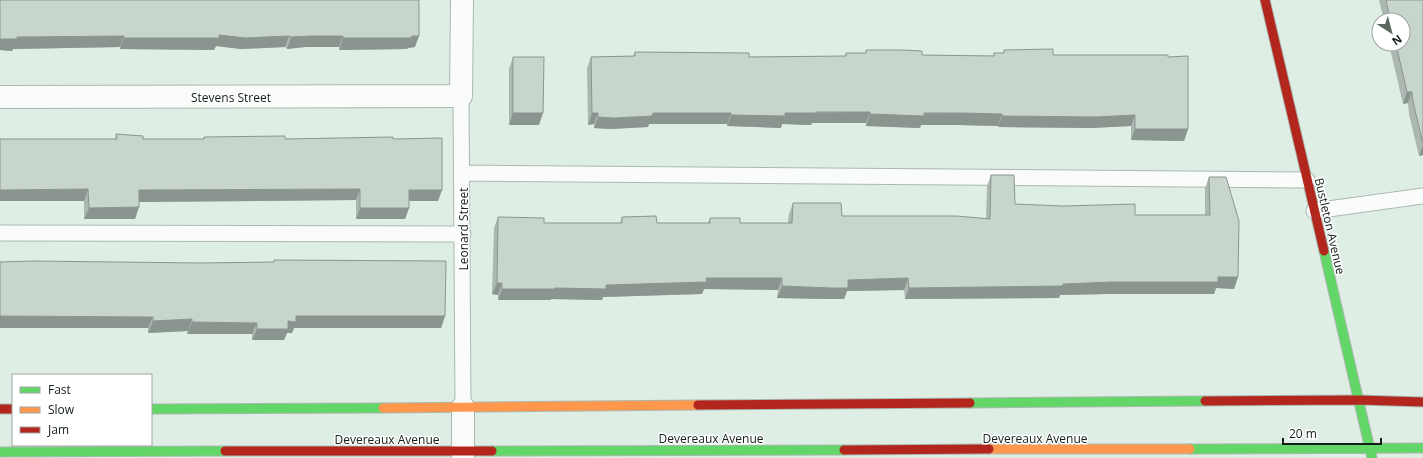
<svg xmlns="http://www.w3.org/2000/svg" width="1423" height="458" font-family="'Open Sans',sans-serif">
<rect width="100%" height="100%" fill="#deeee4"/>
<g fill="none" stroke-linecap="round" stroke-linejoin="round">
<defs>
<path id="lane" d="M461,96L463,407
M462,173L1307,180
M1314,211L1423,196
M0,233L463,234"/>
<path id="street" d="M0,97L461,96L462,0
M463,407V458"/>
<path id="fast" d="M1324,251L1372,458
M970,403L1205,401
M151,409L383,408
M1190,449L1423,448
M492,451L844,450
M0,452L225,451"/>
<path id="slow" d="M383,408L698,405
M989,449H1190"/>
<path id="jam" d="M1265,0L1324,251
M1205,401L1359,400L1423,402
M698,405L970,403
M0,409H13
M844,450L989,449
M225,451H492"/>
</defs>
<!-- lane casing -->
<use href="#lane" stroke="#abb8b0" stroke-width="17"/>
<!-- street casing -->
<use href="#street" stroke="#abb8b0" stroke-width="24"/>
<!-- fast casing -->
<use href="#fast" stroke="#abb8b0" stroke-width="11"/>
<!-- slow casing -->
<use href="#slow" stroke="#abb8b0" stroke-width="11"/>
<!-- jam casing -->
<use href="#jam" stroke="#abb8b0" stroke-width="11"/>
<!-- lane -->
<use href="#lane" stroke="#fafcfb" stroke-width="15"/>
<!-- street -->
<use href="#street" stroke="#fafcfb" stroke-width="22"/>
<!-- fast -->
<use href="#fast" stroke="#63d668" stroke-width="9"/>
<!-- slow -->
<use href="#slow" stroke="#ff974d" stroke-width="9"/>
<!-- jam -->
<use href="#jam" stroke="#b3261e" stroke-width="9"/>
</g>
<!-- wall -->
<path fill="#abb7b0" d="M0,0H419L415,47L408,48L407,49L339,50V47H305L287,49L285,47L241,49L216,46L214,50L120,49V47L13,49L12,51L0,50Z
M1379,0H1423V155L1419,156L1409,114L1408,103L1403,104L1389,44H1403V20H1384Z
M866,50L922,55L993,56L994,53H1003L1004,50L1053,55L1168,57L1188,129L1184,141L1131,140V126L1091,128L998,127V126L958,125H921L920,128L866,126V123H812L811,125L782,124L781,128L727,126V124H649L648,127L610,129L594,128V124L588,125L587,68L591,57L633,56L635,52L749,57L845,56L846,53H865Z
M513,57L539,125H509V69Z
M116,134L143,139H203L204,137L285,139H393L438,201H409V208L405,219H356V200L139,202V207L135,219H84V201H0L115,139Z
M991,175L1015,204L1135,215H1205V188L1209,177L1238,277L1234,289L1216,288L1214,294H1108L1060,295L1059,298L905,299L904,290L847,291L844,299H827L777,298L778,290L704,289L702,294L603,297L602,300L551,299V300H498V295L492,294L494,228L498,217L544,223H620L622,217L657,223H708L710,218L740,223H788L789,214L793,203L842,216L986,218L987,186Z
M274,260L445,316L441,328H294L292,333H287L284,340H252V334H187L188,331L148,333V328H0L201,263L273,262Z"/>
<!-- shaded-wall -->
<path fill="#8b9590" d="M219,35L289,36L285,47L241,49L216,46L214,50L120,49L124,38Z
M124,36L120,47L13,49L12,51L0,50V39L17,37Z
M310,36H343L339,47H305L287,49L291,37Z
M419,36L415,47L408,48L407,49L339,50L343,38Z
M1407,92H1412L1408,103L1403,104Z
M870,112L866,123H812L811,125L782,124L781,128L727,126L731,115L785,113Z
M513,113H543L539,125H509Z
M592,113H598L594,124L588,125Z
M653,113H731L727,124H649L648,127L610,129L594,128L598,117Z
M962,113L1002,114L998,126L958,125H921L920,128L866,126L870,114Z
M1135,115L1131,126L1091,128L998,127L1002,116Z
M1135,129H1188L1184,141L1131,140Z
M1423,145V155L1419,156Z
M88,189L84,201H0V190Z
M332,189H360L356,200L135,202L139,190Z
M409,190H442L438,201H405Z
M139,207L135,219H84L89,208Z
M360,208H409L405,219H356Z
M1218,277H1238L1234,289L1216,288L1214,294H1108L1060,295L1059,298L905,299L909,288L1112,282Z
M706,278H782L778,290L704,289L702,294L603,297L602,300L551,299V300H498L502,289L555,288L606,285Z
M908,278L904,290L847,291L844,299H827L777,298L782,286L848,280Z
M497,283H502L498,295L492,294Z
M0,316L153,317L148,328H0Z
M296,316H445L441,328H294L292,333H287L284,340H252L257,329L288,321Z
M192,319L188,331L148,333L153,321Z
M192,322L257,323L252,334H187Z"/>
<!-- building -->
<path fill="#c7d5cd" stroke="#8b9590" d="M0,0H419V36H412L411,38H343V36H310L291,37L289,36L245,38L219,35V38H124V36L17,37V39H0Z
M1386,0H1423V143L1413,102L1412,92H1407L1396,44H1403V20H1390Z
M1053,49V55H1168V57L1188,56V129H1135V115L1096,117L1002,116V114L962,113H924V116L870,114V112H816V113H785V116L731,115V113H653L652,116L614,118L598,117V113H592L591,57L635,56V52L749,53V57L846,56V53H866V50H903L922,51V55L994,56V53H1004V50Z
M513,57H544L543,113H513Z
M116,134L143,136V139H204V137L285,136V139L393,137V139L442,138V190H409V208H360V189L139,190V207L89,208L88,189L0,190V139H117Z
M991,175H1014L1015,204L1063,206L1135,204V215H1210L1209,177H1226L1239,221L1238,277H1218V282H1112L1063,284V286L909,288L908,278L848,280V288H831L782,286V278H706L707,282L606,285V289L555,288V289H502V283H497L498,217L544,218V223H622V217L656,216L657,223H710V218H740V223H792L793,203H841L842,216H957L990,219Z
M274,260L446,261L445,316H296V322L288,321V329H257V323L192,322V319L153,321V317L0,316V262L32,261L201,263L274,262Z"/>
<g text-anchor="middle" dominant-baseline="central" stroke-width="3" stroke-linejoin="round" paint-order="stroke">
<!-- street labels -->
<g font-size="12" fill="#131e18" stroke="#fff">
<text x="231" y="97">Stevens Street</text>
<text transform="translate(1330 226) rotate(77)">Bustleton Avenue</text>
<text transform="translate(463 229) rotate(-90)">Leonard Street</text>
<text x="711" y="438">Devereaux Avenue</text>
<text x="1035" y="438">Devereaux Avenue</text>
<text x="387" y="439">Devereaux Avenue</text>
</g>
</g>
<!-- legend -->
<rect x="12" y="374" width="140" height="72" fill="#ffffff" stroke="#a1a5a3"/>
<rect x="20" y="387" width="20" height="6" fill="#63d668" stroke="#a1a5a3"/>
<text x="48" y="394" font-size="12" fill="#131e18">Fast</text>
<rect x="20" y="407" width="20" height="6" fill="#ff974d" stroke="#a1a5a3"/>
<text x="48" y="414" font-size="12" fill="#131e18">Slow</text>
<rect x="20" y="427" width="20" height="6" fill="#b3261e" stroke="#a1a5a3"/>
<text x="48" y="434" font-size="12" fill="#131e18">Jam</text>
<!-- north arrow -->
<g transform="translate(1391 32) rotate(144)"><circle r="19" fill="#ffffff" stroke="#a1a5a3"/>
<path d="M0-3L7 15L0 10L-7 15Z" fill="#5a675f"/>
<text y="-6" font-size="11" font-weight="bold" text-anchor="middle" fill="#131e18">N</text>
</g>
<!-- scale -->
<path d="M1283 438v6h98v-6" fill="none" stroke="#131e18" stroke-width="2"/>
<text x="1289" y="438" font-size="12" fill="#131e18" stroke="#ffffff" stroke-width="3" paint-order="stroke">20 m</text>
</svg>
